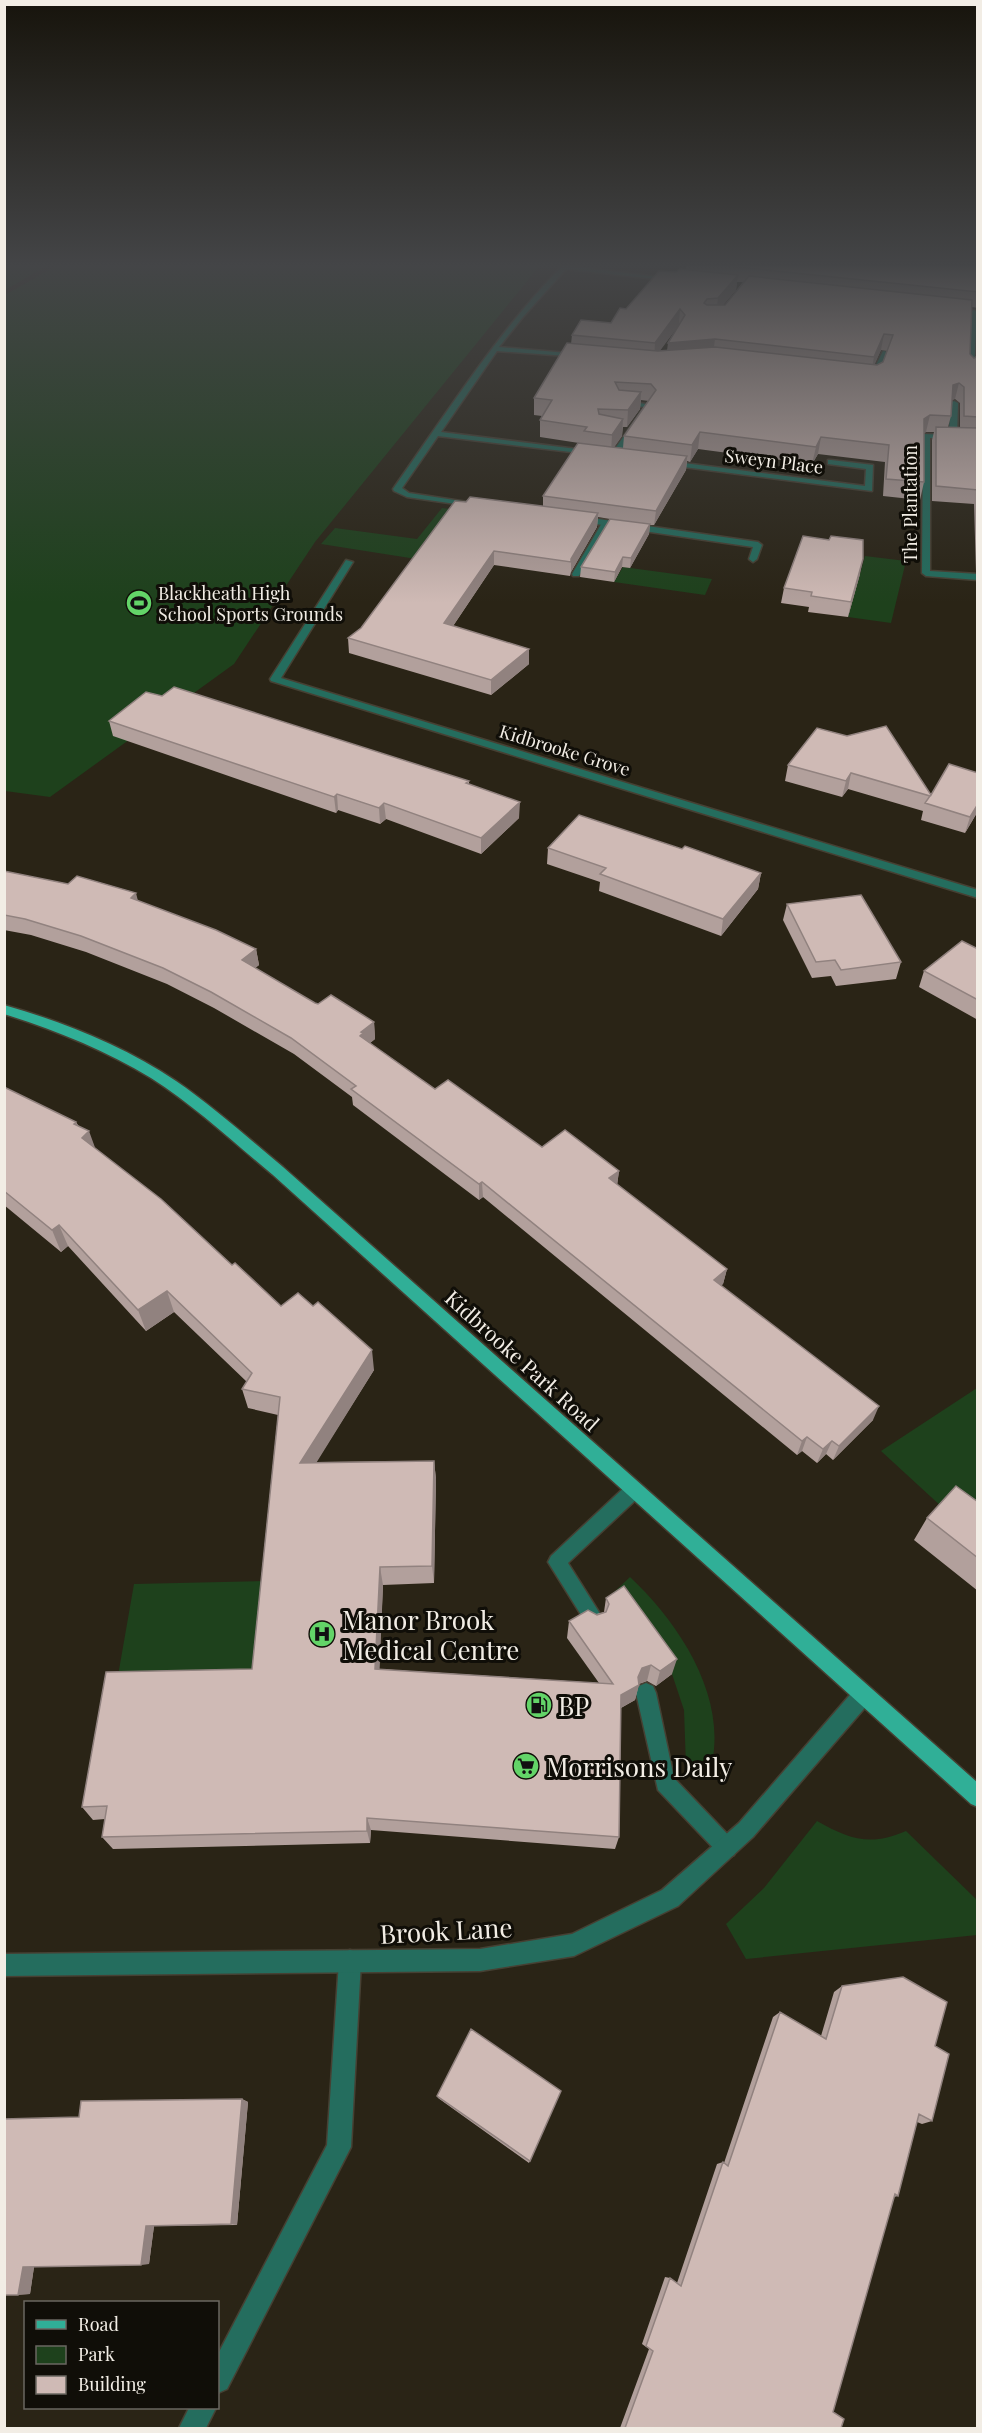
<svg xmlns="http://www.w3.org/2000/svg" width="982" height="2433" font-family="'Playfair Display',serif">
<rect width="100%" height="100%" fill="#2a2416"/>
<!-- green -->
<path fill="#1e411c" d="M5,263H52L5,290Z
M61,263H542L315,542L234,664L50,797L5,791V295Z
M442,508L466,511L429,561L321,544L335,528L417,539Z
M865,556L906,561L891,623L848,617Z
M623,567L712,579L705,595L614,582Z
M977,1388V1512L943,1508L881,1451Z
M630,1577C675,1619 720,1685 714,1749C714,1759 706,1770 701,1779L686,1766L684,1710L672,1674L612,1594Z
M268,1581L258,1685L116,1687L134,1584Z
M817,1821C849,1839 870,1847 906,1831L977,1900V1935L746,1959L726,1924L764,1888Z"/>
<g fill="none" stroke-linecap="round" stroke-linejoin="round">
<defs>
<path id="service" d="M974,310L977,312L974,370L971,372L968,370L971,312Z
M954,401L958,403L957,437L953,439L949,437L950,403Z
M603,521L610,523L579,576H573L572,574Z
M634,1482L640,1484L643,1490L640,1496L568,1563L604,1620L602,1626L595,1629L588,1626L548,1562L551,1556L628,1484Z
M646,1683L653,1686L656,1693L674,1778L734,1841L737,1848L734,1855L727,1858L720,1855L658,1790L636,1693L639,1686Z
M350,1950L358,1953L361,1961L351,2147L227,2389L218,2393V2354L327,2145L339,1961L342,1953Z
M189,2408H216L206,2428H179Z"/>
<path id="minor" d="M565,263H571L569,266L676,279L673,281L566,269L523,317L499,347L579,354L581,357L497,351L441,432L593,451H596V455L438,436L402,488L409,493L474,503L478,505L477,507L407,497L394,491L393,489C448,411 498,331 565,263Z
M883,351L888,352L878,377L866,378V376L871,375Z
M618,400L653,405L617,458H614L610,456L644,407L621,404Z
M923,434L978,436V440L930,438V571L978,574V580L926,576L922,573Z
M831,460L873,465L872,491L668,465L664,463L668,461L865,486L866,469L828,464V460Z
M578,516L758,542L762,545L757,559L753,562L749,559L753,547L575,521V517Z
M346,560L353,562L281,678L978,890V898L271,681L270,679Z
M862,1686L869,1689L872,1696L869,1703L753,1837L678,1906L574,1956L480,1971L4,1976V1954L480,1949L572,1934L662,1890L739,1823L855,1689Z"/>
<path id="primary" d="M4,1005C64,1022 124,1046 176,1081C214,1107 248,1138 283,1167L978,1783V1807L971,1804L273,1175C233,1142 195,1106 151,1078C105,1050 55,1030 4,1014Z"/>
</defs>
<!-- service casing -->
<use href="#service" stroke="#464033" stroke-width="3"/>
<!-- minor casing -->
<use href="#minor" stroke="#464033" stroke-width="3"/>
<!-- primary casing -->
<use href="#primary" stroke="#464033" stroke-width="3"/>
<!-- service -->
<use href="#service" fill="#246d5e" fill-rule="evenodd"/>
<!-- minor -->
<use href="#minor" fill="#246d5e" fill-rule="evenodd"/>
<!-- primary -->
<use href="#primary" fill="#30af97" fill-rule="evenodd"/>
</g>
<!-- wall -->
<path fill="#b2a09c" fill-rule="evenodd" d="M686,263H978V308L972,307L970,354L974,358L977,356L978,353V573L976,572L974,504L932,501V440L934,432H926L924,433V482L920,500L883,496L885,462L818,454L812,464L698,449L690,462L687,461L686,470L654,525H650L649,534L630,568L622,567L614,582L580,577L581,567L610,519L598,517L597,527L571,572L570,576L494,565L453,626L529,649V664L491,695L349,653L348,638L361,628L466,502L543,506V496L579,443L540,437V420L542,416L534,415V398L571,344L572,335L611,323L626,309L676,272L686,269ZM737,282H743L725,305H723L736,290ZM679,325L667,351H659ZM881,350L888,351L883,362L877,365H874ZM955,399L960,403V428L948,427L951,416L952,400ZM641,400L649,401L624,436L623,448L614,447L622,436L623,427H627L640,409Z
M860,574L848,617L808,612L809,607L781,603L784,588Z
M978,576V619L976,582Z
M109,721L469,781V784L519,818L481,854L386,819L380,824L338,810L336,813L113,736Z
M817,728L931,795L978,773V811L965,833L921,820L923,811L848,789L842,797L785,781L788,765Z
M548,848L682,849L761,873L758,889L721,936L599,891L600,882L547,864Z
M4,871L138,901L256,949L259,965L255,968L315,1003L374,1022L375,1039L370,1043L435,1089L542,1147L619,1171L617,1185L727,1269L723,1284L721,1285L873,1420L833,1460L826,1454L817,1463L802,1451L797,1455L483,1197L479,1200L353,1105L352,1097L294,1054L214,1008L167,984L86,952L31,935L4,930Z
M787,904L901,962L896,979L836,986L831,976L812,978L783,920Z
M978,949V1020L919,987L924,971Z
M4,1087L76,1122L78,1125L95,1148L232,1265L281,1306L374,1370L316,1462L434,1461L436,1479L434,1583L383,1585L379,1669L599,1683L567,1638L569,1621L604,1612L606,1598L672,1674L656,1686L647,1681L639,1684L635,1700L621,1708L619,1837L615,1849L371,1830L370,1843L113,1849L102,1837L105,1819L93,1820L82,1807L252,1669L278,1415L248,1408L242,1389L247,1382L174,1312L146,1331L68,1246L61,1252L4,1205Z
M978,1502V1591L914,1540L927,1518Z
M842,1986L935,2046L932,2121L922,2124L917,2122L898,2196L894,2197L833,2412L841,2428H620L649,2349L642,2344L665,2277L670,2278L677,2283L717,2164L723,2162L724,2163L773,2017L780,2012L821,2036L834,1992Z
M561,2091L529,2163L438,2098L437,2096Z
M242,2099L248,2102L237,2225L154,2226L149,2264L34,2267L30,2294L4,2295L79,2117Z"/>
<!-- shaded-wall -->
<path fill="#91827f" d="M738,275L736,290L716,314L718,298Z
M680,309L679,325L654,359L655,343Z
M884,334L881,350L871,373L874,357Z
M715,339L713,355L666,358L668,343Z
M959,383L955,399L949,401L953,385Z
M641,392L640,409L627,427L628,410Z
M930,415L926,432L920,436L924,419Z
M623,419L622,436L611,452L612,435Z
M700,432L698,449L690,462L692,445Z
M821,437L818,454L812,464L816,447Z
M687,456L686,470L654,525L656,511Z
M598,513L597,527L571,572V559Z
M650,524L649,534L630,568L631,558Z
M494,551V565L445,638L444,623Z
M623,557L622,567L614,582L615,572Z
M863,559L860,574L848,617L851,602Z
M529,649V664L491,695V680Z
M851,773L848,789L842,797L846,781Z
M337,794L338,810L336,813L334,797Z
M520,802L519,818L481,854V838Z
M384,803L386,819L380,824L379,808Z
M978,804V811L965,833L970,817Z
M761,873L758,889L721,936L723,919Z
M136,893L140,909L131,898Z
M256,949L259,965L245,976L242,960Z
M374,1022L375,1039L365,1047L360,1036L361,1032Z
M76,1122L82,1137L89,1131L97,1153L90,1160L74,1124Z
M619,1171L617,1186L609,1178Z
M482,1182L483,1197L479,1200V1184Z
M59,1225L68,1246L61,1252L52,1230Z
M727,1269L723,1284L711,1295L714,1280Z
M167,1291L174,1312L146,1331L138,1310Z
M372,1350L374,1370L305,1481L300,1463Z
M879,1406L873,1420L833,1460L839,1446Z
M807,1437L802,1451L797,1455L802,1441Z
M832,1441L826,1454L817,1463L823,1449Z
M434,1461L436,1479L434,1583L432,1566Z
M380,1567L383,1585L379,1684L375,1669Z
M677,1659L672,1674L656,1686L660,1671Z
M651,1665L647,1681L638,1684L639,1685L635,1700L617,1710L621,1695L642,1668Z
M367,1818L371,1830L370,1843L367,1831Z
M242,2099L248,2102L237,2225L231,2224Z
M146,2226H154L149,2264L141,2265Z
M23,2267H34L30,2294L18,2295Z"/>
<!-- building -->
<path fill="#cfbab5" stroke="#91827f" stroke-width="1.5" d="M698,263H978V292Z
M680,269L738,275L718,298L707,299L704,303L707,305H725L749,276L972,300L970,354L974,358L978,356V417L964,416V387L959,383L953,385L951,416L930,415L924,419V482L886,479L889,445L821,437L816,447L700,432L692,445L624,436L656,390L651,384L615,382L619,390L641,392L628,410L598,409L599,414L623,419L612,435L584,431L587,427L540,420L552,400L534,398L567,343L658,351L715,347L877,365L883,362L893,335L884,334L874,357L715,339L668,343L685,315L680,309L655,343L572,335L581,320L611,323L620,308L626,309L659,271L676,272Z
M936,427L978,428V490L936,486Z
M578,443L687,456L656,511L543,496Z
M470,497L598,513L571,559V562L494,551L444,623L529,649L491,680L348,638L361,628L455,501L466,502Z
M610,519L650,524L631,558L623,557L615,572L581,567Z
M803,536L829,540L831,536L863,540V559L851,602L811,596L812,592L784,588Z
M174,687L469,781L466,783L520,802L481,838L384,803L379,808L337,794L334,797L109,721L146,692L162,696Z
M886,726L931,795L949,764L978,773V804L970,817L925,803L930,796L851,773L846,781L788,765L817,728L847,736Z
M579,815L682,849L685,846L761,873L723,919L600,874L606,868L548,848Z
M4,871L68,884L77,876L136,893L131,898L216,930L256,949L242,960L315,1003L318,1004L331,995L374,1022L361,1032L363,1033L360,1036L435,1089L448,1080L542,1147L565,1130L619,1171L609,1178L727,1269L714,1280L879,1406L839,1446L832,1441L823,1449L807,1437L802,1441L482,1182L479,1184L351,1089L356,1086L291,1038L211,992L163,968L81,936L25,919L4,915Z
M861,895L901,962L841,970L835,960L816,962L787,904Z
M962,941L978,949V1000L924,971Z
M4,1087L76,1122L74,1124L89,1131L82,1138L161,1199L232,1265L235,1263L281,1306L298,1293L313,1306L318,1302L372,1350L300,1463L434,1461L432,1566L380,1567L375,1669L613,1684L569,1621L588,1610L597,1615L606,1612L609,1604L606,1598L624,1586L677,1659L660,1671L651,1665L642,1668L638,1677L639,1685L621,1695L619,1837L367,1818V1831L102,1837L107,1806L82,1807L106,1672L252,1669L280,1397L242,1389L252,1373L167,1291L138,1310L59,1225L52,1230L4,1191Z
M956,1486L978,1502V1558L927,1518Z
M903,1977L947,2002L935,2046L949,2054L932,2121L919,2114L898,2196L895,2194L833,2412L844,2419L841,2428H625L653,2351L646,2346L670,2278L681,2286L723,2162L728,2166L780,2012L826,2039L842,1986Z
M471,2029L561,2091L530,2161L437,2096Z
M242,2099L231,2224L146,2226L141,2265L23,2267L18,2295H4V2119L79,2117L81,2101Z"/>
<!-- sky -->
<linearGradient id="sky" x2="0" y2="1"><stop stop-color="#17140c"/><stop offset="0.44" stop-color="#444547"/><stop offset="1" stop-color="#444547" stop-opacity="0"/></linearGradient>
<rect width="982" height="603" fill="url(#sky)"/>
<!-- icons -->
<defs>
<symbol id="stadium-disc" viewBox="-11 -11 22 22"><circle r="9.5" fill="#63d468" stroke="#100e08"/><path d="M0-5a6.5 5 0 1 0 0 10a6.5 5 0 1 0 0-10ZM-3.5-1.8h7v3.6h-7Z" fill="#111"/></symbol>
<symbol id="hospital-disc" viewBox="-11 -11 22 22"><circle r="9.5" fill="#63d468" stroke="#100e08"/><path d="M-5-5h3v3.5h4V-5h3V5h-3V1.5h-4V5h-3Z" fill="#111"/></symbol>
<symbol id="fuel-disc" viewBox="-11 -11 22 22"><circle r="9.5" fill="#63d468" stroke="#100e08"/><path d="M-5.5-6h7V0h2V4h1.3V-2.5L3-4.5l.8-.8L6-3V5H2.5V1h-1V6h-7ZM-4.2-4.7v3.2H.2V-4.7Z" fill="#111"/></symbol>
<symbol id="supermarket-disc" viewBox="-11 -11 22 22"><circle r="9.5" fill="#63d468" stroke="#100e08"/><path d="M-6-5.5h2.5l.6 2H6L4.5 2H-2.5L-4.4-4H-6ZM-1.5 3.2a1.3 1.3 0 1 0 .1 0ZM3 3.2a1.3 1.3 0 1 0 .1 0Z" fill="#111"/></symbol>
</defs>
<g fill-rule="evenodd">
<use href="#stadium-disc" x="124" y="588" width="30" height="30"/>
<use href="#hospital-disc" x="307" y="1619" width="30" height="30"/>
<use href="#fuel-disc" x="524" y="1690" width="30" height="30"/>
<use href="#supermarket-disc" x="511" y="1751" width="30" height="30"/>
</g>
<g text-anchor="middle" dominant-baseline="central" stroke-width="6" stroke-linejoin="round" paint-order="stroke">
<!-- far-street labels -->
<g font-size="18" fill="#f2ede5" stroke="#100e08">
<text transform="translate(774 461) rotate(7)">Sweyn Place</text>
<text transform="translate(910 504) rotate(-90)">The Plantation</text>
<text transform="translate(565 750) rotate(17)">Kidbrooke Grove</text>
</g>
<!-- far-poi labels -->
<g font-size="18" fill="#f2ede5" stroke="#100e08" text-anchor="start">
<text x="158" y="593">Blackheath High<tspan x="158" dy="21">School Sports Grounds</tspan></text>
</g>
<!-- street labels -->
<g font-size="21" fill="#f2ede5" stroke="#100e08">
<text transform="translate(523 1360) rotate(42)">Kidbrooke Park Road</text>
</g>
<!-- near-poi labels -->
<g font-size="26" fill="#f2ede5" stroke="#100e08" text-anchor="start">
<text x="342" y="1619">Manor Brook<tspan x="342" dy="30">Medical Centre</tspan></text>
<text x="558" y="1705">BP</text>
<text x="546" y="1766">Morrisons Daily</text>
</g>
<!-- near-street labels -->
<g font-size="26" fill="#f2ede5" stroke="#100e08">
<text transform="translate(446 1930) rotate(-3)">Brook Lane</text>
</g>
</g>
<!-- border -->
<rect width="982" height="2433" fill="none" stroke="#f2ede5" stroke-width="12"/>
<!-- legend -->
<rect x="24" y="2301" width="195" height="108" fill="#100e08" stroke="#6a6760" stroke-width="1.5"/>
<rect x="36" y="2320" width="30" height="9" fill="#30af97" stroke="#6a6760" stroke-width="1.5"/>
<text x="78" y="2331" font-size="18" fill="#f2ede5">Road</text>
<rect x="36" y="2346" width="30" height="18" fill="#1e411c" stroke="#6a6760" stroke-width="1.5"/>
<text x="78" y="2361" font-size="18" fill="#f2ede5">Park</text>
<rect x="36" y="2376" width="30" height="18" fill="#cfbab5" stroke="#6a6760" stroke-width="1.5"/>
<text x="78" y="2391" font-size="18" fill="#f2ede5">Building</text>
</svg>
